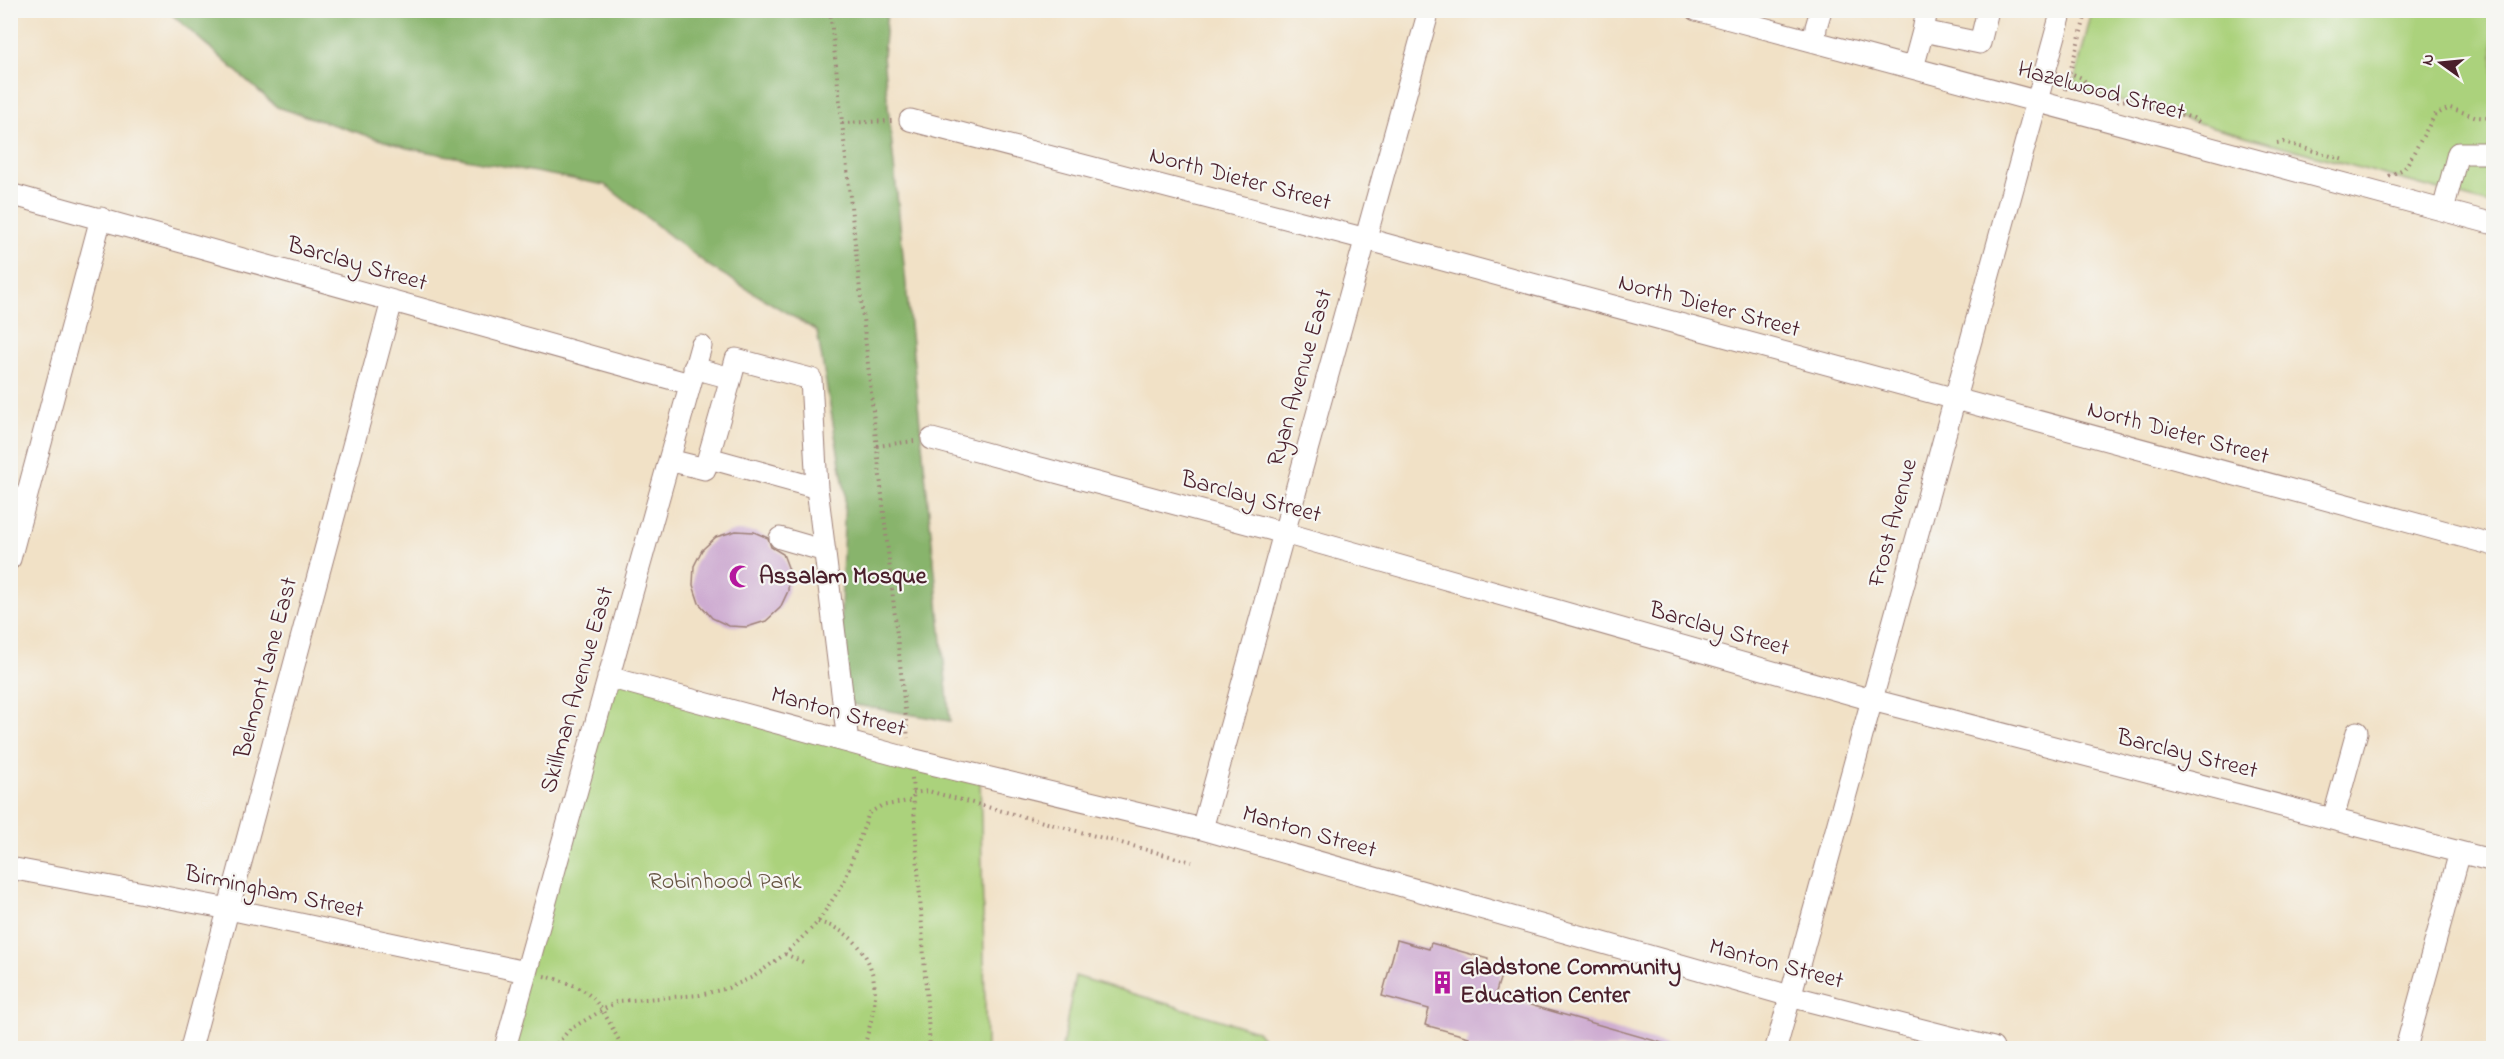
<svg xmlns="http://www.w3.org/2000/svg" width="2504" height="1059" font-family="'Indie Flower',sans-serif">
<rect width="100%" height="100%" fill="#f6f6f2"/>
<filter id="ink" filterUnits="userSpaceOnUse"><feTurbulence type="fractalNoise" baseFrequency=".0167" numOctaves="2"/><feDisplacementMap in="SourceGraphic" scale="12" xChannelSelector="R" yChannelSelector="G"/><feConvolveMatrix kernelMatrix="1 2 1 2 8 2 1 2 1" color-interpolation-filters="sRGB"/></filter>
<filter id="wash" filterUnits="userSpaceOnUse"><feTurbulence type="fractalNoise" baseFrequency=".008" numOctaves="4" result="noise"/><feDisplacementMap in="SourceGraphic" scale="24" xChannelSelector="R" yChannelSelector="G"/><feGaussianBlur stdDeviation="1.35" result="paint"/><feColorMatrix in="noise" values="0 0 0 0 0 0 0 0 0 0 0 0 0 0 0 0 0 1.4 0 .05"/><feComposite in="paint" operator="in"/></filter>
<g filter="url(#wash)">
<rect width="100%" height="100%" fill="#f1e1c6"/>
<!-- green -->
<path fill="#abd27c" stroke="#7a7854" stroke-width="1.5" d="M2092,11H2493V205L2073,88Z
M608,677L980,776L986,1048H506Z
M1075,976L1257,1031L1271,1048H1062Z"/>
<!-- forest -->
<path fill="#88b46c" stroke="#696a4c" stroke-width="1.5" d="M746,10L753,13L755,10L887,11L883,56L950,721L838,702L845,492L817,331L709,266L605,185L407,148L277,107L168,11Z"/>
<g id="blocks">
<!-- building -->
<path fill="#ceacd1" d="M736,531L754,532L768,538L771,547L783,554L789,570L788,591L780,608L766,621L747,627L729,626L712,618L699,603L693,585L694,566L702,550L716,537Z
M1397,940L1429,949L1431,943L1488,959L1487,964L1503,969L1495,995L1666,1044V1048H1466L1469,1037L1425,1025L1429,1009L1382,996Z"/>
</g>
</g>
<g filter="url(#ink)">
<use href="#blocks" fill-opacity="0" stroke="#9e8078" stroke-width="1.5"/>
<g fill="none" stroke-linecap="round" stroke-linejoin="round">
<defs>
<path id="minor" d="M1696,10L2494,224
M1923,31L1927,10
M1815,42L1816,27L1821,10
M1913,68L1923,31L1980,43L1988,10
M910,120L1366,239L2494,545
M10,194L690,384
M2443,210L2458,153H2494
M932,439L1284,533L1872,700L2494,861
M709,458L817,488L811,379L736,359L731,378
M669,460L705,469L731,378L694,368
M817,488L848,742
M780,538L825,551
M10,559L101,218
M608,677L911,759L1202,829L1790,996L1993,1048
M2333,819L2357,732
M1202,829L1429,10
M10,868L229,909L526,972
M191,1048L392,301
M505,1048L701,346
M1776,1048L2062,10
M2406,1048L2460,852"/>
</defs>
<!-- minor casing -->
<use href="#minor" stroke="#9e8078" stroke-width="23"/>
<!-- path -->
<path stroke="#9e8078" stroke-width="4" stroke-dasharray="1.5 4.5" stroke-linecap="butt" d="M830,10L908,738
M2068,72L2082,78L2099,97
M2065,90L2087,10
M2117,101L2130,100L2193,118L2199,122
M842,123L892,121
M2277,143L2284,142L2344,160
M2389,176L2405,168L2435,115L2450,108L2477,117L2494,118
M877,446L914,441
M912,778L930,1048
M913,793L928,791L1192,862
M818,922C853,930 874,957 875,993C875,1011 868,1031 864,1048
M785,954L803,962
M544,976C597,988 599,1004 623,1048
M553,1048L570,1029L618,1001L700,995L728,988L753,977L785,954L818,922L844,882L869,813L881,806L914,800"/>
<!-- minor -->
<use href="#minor" stroke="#fff" stroke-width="21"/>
</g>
</g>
<!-- icons -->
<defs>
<symbol id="mosque-bare" viewBox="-9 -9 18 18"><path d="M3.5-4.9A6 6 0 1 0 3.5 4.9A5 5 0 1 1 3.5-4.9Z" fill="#b5179e" stroke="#f6f6f2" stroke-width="2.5" paint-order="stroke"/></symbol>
<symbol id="building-bare" viewBox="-9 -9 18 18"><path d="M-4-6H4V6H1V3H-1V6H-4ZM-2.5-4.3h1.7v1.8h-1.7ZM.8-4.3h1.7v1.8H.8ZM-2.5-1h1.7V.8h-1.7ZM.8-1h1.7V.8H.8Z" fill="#b5179e" stroke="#f6f6f2" stroke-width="2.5" paint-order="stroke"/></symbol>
</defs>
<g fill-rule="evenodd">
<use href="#mosque-bare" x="724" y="560" width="33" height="33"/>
<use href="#building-bare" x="1426" y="966" width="33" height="33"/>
</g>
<g text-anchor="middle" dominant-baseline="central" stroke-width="4.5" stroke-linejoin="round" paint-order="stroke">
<!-- street labels -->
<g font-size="24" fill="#4a1f2b" stroke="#f6f6f2">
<text transform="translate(2101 92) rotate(15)">Hazelwood Street</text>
<text transform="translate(1240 180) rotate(15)">North Dieter Street</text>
<text transform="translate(357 265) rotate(16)">Barclay Street</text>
<text transform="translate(1709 307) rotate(15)">North Dieter Street</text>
<text transform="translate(1301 378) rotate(-74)">Ryan Avenue East</text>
<text transform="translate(2178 434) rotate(15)">North Dieter Street</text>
<text transform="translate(1251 498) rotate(15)">Barclay Street</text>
<text transform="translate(1894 523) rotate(-75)">Frost Avenue</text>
<text transform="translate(1719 630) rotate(16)">Barclay Street</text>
<text transform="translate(267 668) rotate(-75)">Belmont Lane East</text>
<text transform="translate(578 690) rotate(-74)">Skillman Avenue East</text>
<text transform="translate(838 713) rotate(15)">Manton Street</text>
<text transform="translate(2187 755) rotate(14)">Barclay Street</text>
<text transform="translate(1309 833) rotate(16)">Manton Street</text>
<text transform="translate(274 893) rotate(12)">Birmingham Street</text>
<text transform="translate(1776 965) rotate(15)">Manton Street</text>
</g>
<!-- poi labels -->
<g font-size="24" font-weight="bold" fill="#4a1f2b" stroke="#f6f6f2" text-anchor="start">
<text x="759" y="577">Assalam Mosque</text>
<text x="1460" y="968">Gladstone Community<tspan x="1460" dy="28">Education Center</tspan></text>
</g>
<!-- park labels -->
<g font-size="24" fill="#675543" stroke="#f6f6f2">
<text x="725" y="882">Robinhood Park</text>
</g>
</g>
<!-- margin -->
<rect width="2504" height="1059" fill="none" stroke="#f6f6f2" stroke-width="36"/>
<!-- north arrow -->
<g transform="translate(2441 63) rotate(285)" stroke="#f6f6f2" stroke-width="4.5" paint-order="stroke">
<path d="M0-4.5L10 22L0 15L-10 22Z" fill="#4a1f2b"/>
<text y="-9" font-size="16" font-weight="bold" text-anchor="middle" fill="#4a1f2b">N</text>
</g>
</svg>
